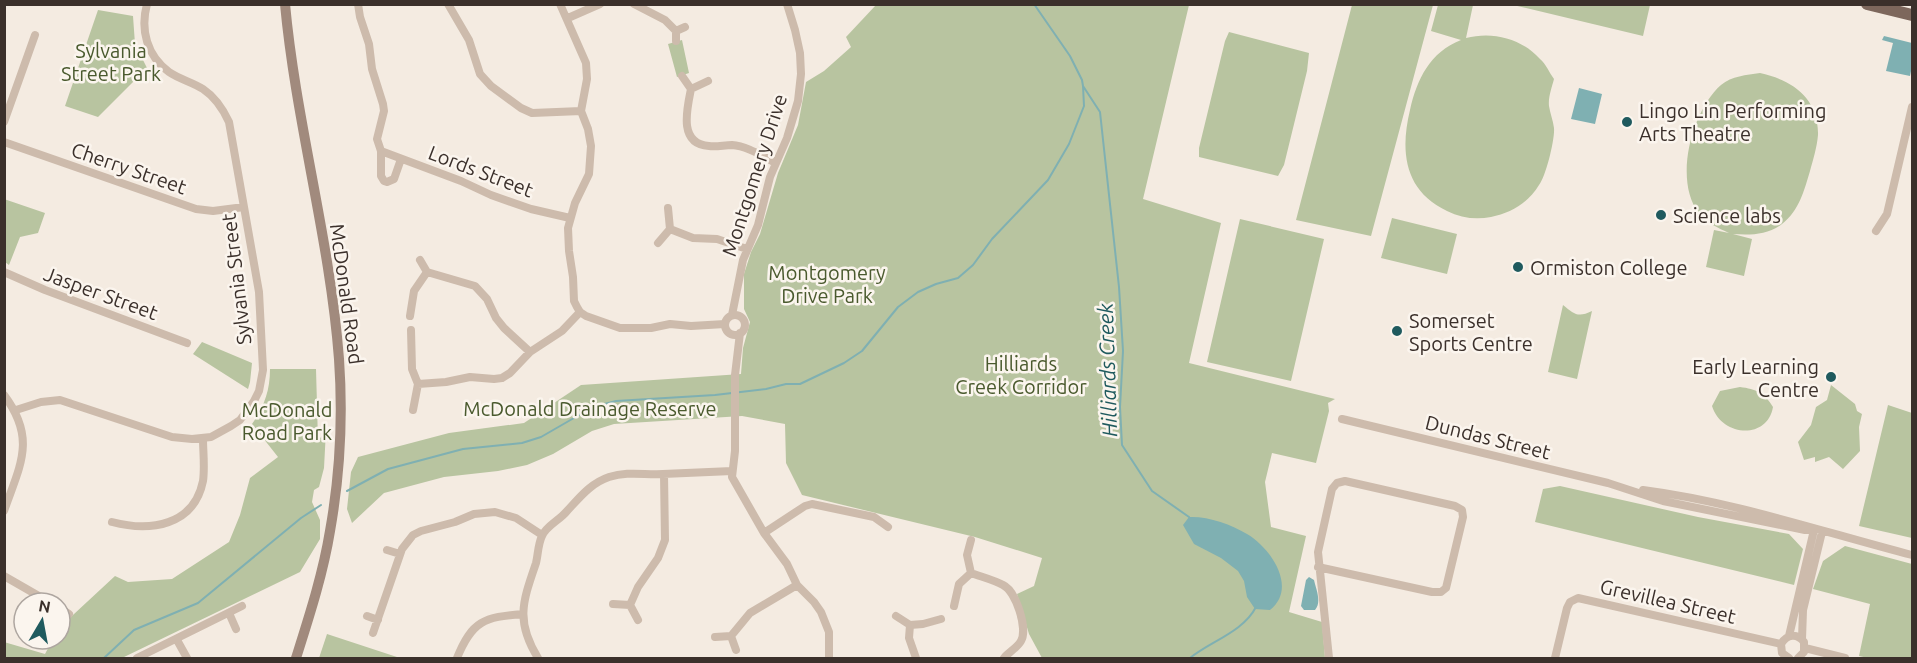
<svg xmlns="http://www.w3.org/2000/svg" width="1917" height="663" font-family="Ubuntu,sans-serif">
<rect width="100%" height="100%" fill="#f4ebe1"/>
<!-- green -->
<path fill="#b8c4a0" d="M876,5H1189L1143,199L1221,223L1189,363L1335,399L1328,403L1329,411L1316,463L1272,453L1265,482L1271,527L1306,536L1289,612L1322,622L1325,658H1042L1029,634L1017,594L1034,586L1042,558L975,537L802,495L786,463L785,424L742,416L614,424L592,431L553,454L527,465L498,471L444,477L384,493L352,523L347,509L351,472L358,457L449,433L524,423L581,385L741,374L743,348L750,322L744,309V274L751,252L760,234L778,173L798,125L806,82L824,71L851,47L846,37Z
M1352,5H1433L1371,236L1296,220Z
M1438,5H1473L1466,38C1492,31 1521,38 1540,59C1546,64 1549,72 1554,79C1552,87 1548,97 1549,106C1550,113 1553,120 1554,128C1555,139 1546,176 1539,185C1528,203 1511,213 1491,217C1476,220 1461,218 1447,211C1404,191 1400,151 1410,110C1417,79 1430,52 1461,40L1431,31Z
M1513,5H1650L1643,36Z
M98,10L133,16L135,44L147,68L98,117L65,106Z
M1229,32L1309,53L1307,71L1284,165L1278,176L1199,157V148L1225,41Z
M682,40L689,73L677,77L668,44Z
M1760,73C1792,80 1819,98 1818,135C1817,147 1813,160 1810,171C1804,191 1799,211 1782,224C1767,235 1751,235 1733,234L1752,239L1744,276L1706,267L1714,230L1729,233C1718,228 1707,223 1699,213C1673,181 1692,110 1721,85C1732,76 1746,75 1760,73Z
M4,199L45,213L38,233L20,237L9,265L5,262Z
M1392,218L1457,234L1447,274L1381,258Z
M1240,219L1324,239L1291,381L1207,362Z
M1563,305C1574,314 1578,318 1592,311L1577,379L1548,372Z
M202,342L252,363L250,382L248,389L193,354Z
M270,369H316L318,441L326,430L324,468L319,487L314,490L312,502L320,520V539L300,572L122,658H5L4,642L45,654L53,639H60V627L115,576L128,582L172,579L229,542L240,515L250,478L278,457L252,424C264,407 270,391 270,369Z
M1831,385L1855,404L1857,411L1862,414L1859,427L1860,451L1843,469L1829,457L1815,462V457L1804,460L1798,442L1811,425L1816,407L1827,400Z
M1740,387C1756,389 1765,393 1773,407C1767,441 1721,436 1712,406L1720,391Z
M1888,405L1912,413V538L1859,526Z
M1560,486L1698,517L1789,534L1803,549L1794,585L1535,522L1543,489Z
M1845,546L1912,564V658H1868L1859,656L1870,604L1813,589L1823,561Z
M327,634L400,658H319Z"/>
<!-- water -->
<path fill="#7fb0b2" d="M1884,36L1912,43V66L1910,76L1886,71L1893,43L1882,40Z
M1579,88L1602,94L1595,124L1571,119Z
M1189,517C1207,516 1231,524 1247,534C1271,548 1298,588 1270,610L1255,609L1247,597L1244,581L1238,571L1221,558L1194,544L1183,525Z
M1309,577L1314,580C1316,589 1322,602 1315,610H1304L1301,606L1306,580Z"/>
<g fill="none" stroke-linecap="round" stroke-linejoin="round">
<!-- stream -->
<path stroke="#7fb0b2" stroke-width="2" d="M1034,4L1070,56L1082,80L1083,86L1100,112L1119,287L1123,351L1120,407L1122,445L1152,491L1189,517
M347,491L388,469L463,449L522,443L541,437L593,407L616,401L715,395L766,389L786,384H800L844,363L862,351L898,307L918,292L936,284L958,278L973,265L992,239L1048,180L1069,144L1084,106L1083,86
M104,658L134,630L198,603L301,518L321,505
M1190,658C1211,641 1243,632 1256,607"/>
<!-- minor -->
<path stroke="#cdbbac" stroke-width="8" d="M358,4L360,17L369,44L372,69L383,104L384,111L377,139L381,151V176L384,181L387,182L394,179L401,159
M448,4L469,40L480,74L491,86L521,108L532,113L581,111
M560,4L586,63L587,79L581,111L588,129L591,146L589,174L575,203L568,228L569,251L573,277L574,301L577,307L580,312L586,316L620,328H651L670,324L691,326L725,324
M634,4L665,20L676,31
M568,18L600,4
M676,41V31L685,27
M682,76L691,89C687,109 678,144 709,146C717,147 724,145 732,145C747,146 762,156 776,163
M691,89L708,81
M4,122L35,35
M4,142L196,209L213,211L244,207
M381,151L461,181L491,195L531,209L570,218
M668,208L670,229L693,238L717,239L747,249
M1876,231L1887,214L1912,107
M658,243L670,229
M420,260L427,272L475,286L487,299L496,318L504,328L530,352
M4,272L45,290L187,343
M725 325a10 10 0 1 1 20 0a10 10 0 1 1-20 0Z
M732,315L743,260L758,225L770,177L787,138L798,101L801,74L800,53L795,30L787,4
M410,316L414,291L427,272
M411,330L412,369L418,384
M740,333L735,375V451L732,477L764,533L787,564L797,585L814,602L821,612L829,632V658
M4,395C37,439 20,465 4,511
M16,410L41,402L60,400L172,437L192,439L211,437L231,426L240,420L254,401L259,391L263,370L259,292L229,122C223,109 215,97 203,89C192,82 179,79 169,72C147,56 140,30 147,4
M413,410L418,384L446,382L470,377L494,379L502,378L510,373L530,352L562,331L580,312
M1342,419L1608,483L1663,501L1805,530H1814
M1643,490C1735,502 1823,532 1912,555
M112,522C150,532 194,526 203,481C205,467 203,452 203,438
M764,533L805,506L812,504L874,517L888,527
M387,550L400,554
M1318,567L1432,592H1441L1446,588L1463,517L1462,510L1455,506L1345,481L1337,483L1332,489L1318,552L1329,658
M971,573L967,555L971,540
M4,576L51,603
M613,604L630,605
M954,606L959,584L971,573C982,577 994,580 1003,585C1016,591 1028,629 1021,641C1017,648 1009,652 1004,658
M60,608L69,614
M229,613L236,629
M367,616L378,620
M896,616L910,625L909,638L916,658
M638,620L630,605L638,587L658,558L665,540L664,474
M910,625L923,624L941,619
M373,633L402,549L413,535L421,531L455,522L474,514L495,512L516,518L542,535
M731,636L736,650
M1789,636L1814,530
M715,637L731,636L750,613L797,585
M1802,639L1803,610L1822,532
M177,640L187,658
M1805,648L1845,658
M137,658L242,606
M457,658C472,621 484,617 523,614
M538,658C515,621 523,601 536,563C538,555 538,544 542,536C546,526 560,520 567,511C580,497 591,483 609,477C628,471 644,475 663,474C686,473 709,472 732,471
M1555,658L1567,608L1570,602L1578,598L1781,644
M1789,658L1782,653L1781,644C1787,634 1797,633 1804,642V652L1798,658"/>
<!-- secondary -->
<path stroke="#a18a7d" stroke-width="10" d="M285,4C296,123 330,240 339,359C343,416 340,475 330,531C323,574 309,617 296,658"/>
<!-- primary -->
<path stroke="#7d675c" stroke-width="12" d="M1867,4L1912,15"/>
</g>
<!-- markers -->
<g fill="#1f5a5e" stroke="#fbf5ee" stroke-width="2">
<circle cx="1627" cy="122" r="6"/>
<circle cx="1661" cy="215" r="6"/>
<circle cx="1518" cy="267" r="6"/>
<circle cx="1397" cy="331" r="6"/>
<circle cx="1831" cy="377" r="6"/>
</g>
<g text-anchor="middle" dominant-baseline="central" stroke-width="5" stroke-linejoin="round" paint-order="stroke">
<!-- park labels -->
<g font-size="20" fill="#4a5a2e" stroke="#fbf5ee">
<text x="111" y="50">Sylvania<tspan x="111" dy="23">Street Park</tspan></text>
<text x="827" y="272">Montgomery<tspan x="827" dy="23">Drive Park</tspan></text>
<text x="1021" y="363">Hilliards<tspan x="1021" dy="23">Creek Corridor</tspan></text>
<text x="590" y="408">McDonald Drainage Reserve</text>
<text x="287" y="409">McDonald<tspan x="287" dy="23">Road Park</tspan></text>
</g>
<!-- poi labels -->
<g font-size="20" fill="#3b302b" stroke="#fbf5ee" text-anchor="start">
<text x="1639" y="110">Lingo Lin Performing<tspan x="1639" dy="23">Arts Theatre</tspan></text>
<text x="1673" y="215">Science labs</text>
<text x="1530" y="267">Ormiston College</text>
<text x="1409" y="320">Somerset<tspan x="1409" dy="23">Sports Centre</tspan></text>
<text x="1819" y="366" text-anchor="end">Early Learning<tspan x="1819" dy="23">Centre</tspan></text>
</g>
<!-- street labels -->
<g font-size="20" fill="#3b302b" stroke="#fbf5ee">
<text transform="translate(129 168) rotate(19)">Cherry Street</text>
<text transform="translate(481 171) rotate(21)">Lords Street</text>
<text transform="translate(754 175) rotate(-72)">Montgomery Drive</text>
<text transform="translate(236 279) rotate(-97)">Sylvania Street</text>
<text transform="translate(101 293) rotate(20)">Jasper Street</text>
<text transform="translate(347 294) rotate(82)">McDonald Road</text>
<text transform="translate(1488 437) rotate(14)">Dundas Street</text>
<text transform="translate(1668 601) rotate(13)">Grevillea Street</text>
</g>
<!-- water labels -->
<g font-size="21" font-style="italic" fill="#1f5a5e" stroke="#fbf5ee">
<text transform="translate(1107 370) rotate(-92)">Hilliards Creek</text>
</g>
</g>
<!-- border -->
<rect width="1917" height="663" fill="none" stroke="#3b302b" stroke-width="12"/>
<!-- north arrow -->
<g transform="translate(42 621) rotate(10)"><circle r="28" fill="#fbf5ee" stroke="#aea6a0" stroke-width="1.5"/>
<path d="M0-4.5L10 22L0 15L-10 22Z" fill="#1f5a5e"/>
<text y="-9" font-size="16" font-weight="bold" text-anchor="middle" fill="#3b302b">N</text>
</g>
</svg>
